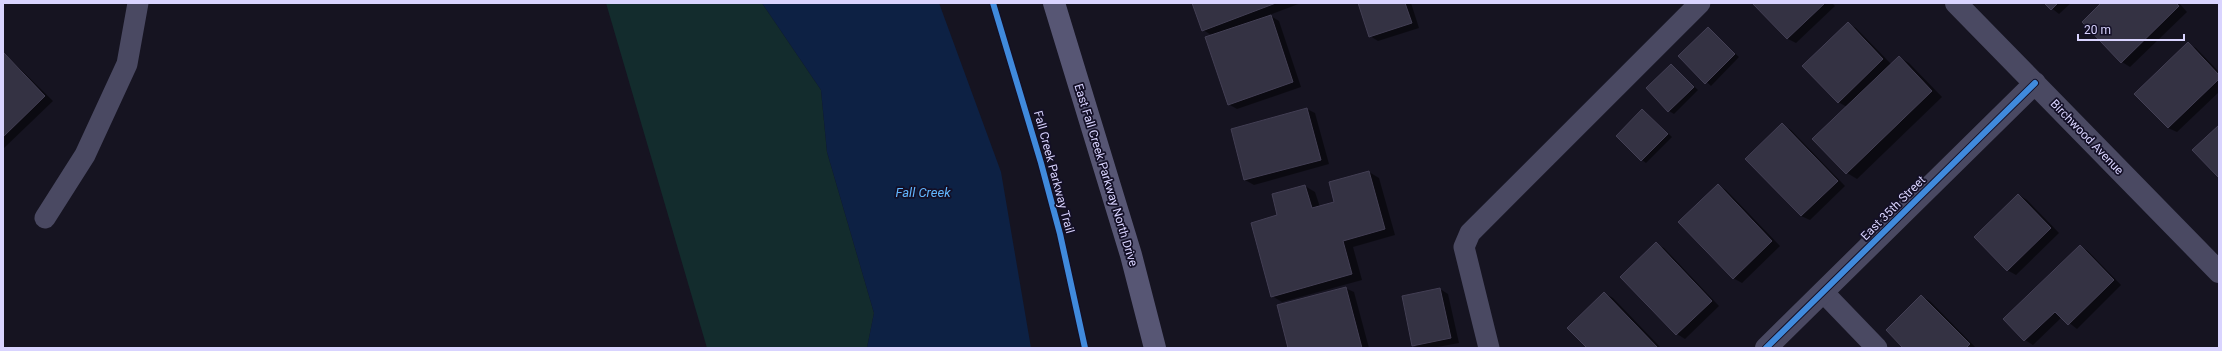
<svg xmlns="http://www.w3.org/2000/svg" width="2222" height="351" font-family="Roboto,sans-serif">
<rect width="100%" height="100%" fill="#161421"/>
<!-- green -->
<path fill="#132c2d" d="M606,3H762L821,90L827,152L874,313L867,348H707Z"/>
<!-- water -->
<path fill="#0d2144" d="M762,3H939L1001,172L1031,348H867L874,313L827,152L821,90Z"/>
<!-- shadow -->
<path fill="#0007" d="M1193,3H1301L1269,15L1279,21L1301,87L1237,109L1228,104L1213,36L1203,30Z
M1359,3H1411L1419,28L1378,41L1370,36Z
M1753,3H1832L1835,6L1796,43L1788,39Z
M2045,3H2071L2059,14Z
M2102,3H2179L2187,12L2130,67L2122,62Z
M1848,24L1856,28L1891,64L1899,57L1909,63L1942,97L1857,179L1847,173L1814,139L1847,107L1838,102Z
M1708,28L1739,57L1711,86L1679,56Z
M2188,44L2196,48L2219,72V92L2177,132L2168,128L2136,94Z
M3,52L53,101L3,149Z
M1671,65L1698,90L1674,114L1669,111Z
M1307,109L1315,113L1329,164L1254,185L1245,180L1232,129Z
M1643,110L1672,137L1646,163L1642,160Z
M1782,125L1791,130L1845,186L1810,220L1801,216Z
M1369,172L1379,178L1395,235L1353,247L1362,280L1282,302L1272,296L1279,216L1305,186L1315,192L1320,207L1335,202Z
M1718,185L1726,190L1780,246L1742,283L1733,278Z
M2019,195L2027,200L2059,233L2016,275L2007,270Z
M1656,244L1664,248L1719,306L1685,339L1677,334Z
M2080,246L2088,251L2121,285L2077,329L2062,317L2033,345L2025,340L2005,319Z
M1345,288L1354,292L1369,348H1289Z
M1440,289L1448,294L1459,343L1432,348H1418L1413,345Z
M1604,293L1613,298L1661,348H1589Z
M1921,296L1930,301L1976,348H1905Z"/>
<!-- building -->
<path fill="#343243" stroke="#433f54" d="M1192,3H1276L1202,31Z
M1358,3H1405L1412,23L1369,37Z
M1752,3H1825L1787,39Z
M2044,3H2058L2051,10Z
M2101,3H2176L2179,6L2121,63L2082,22Z
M1271,15L1293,82L1228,105L1205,37Z
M1848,22L1883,59L1838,103L1802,66Z
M1708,27L1735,54L1705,84L1678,56Z
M2188,42L2219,75V79L2168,128L2134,94Z
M3,52L45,96L3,137Z
M1899,56L1932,91L1846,174L1812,139Z
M1671,64L1694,87L1668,112L1646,88Z
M1307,108L1321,160L1244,180L1231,129Z
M1642,109L1668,134L1641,161L1616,136Z
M1782,123L1838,181L1801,216L1745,159Z
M2219,125V178L2192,150Z
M1369,171L1385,229L1343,241L1352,274L1271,297L1251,223L1277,215L1272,194L1305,185L1312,208L1334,202L1329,182Z
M1718,184L1772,241L1733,279L1678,222Z
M2018,194L2051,228L2007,271L1974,237Z
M1656,242L1712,301L1676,335L1620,277Z
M2080,245L2114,280L2068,325L2055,312L2024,341L2003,319Z
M1346,287L1362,348H1288L1277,305Z
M1440,288L1451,338L1412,346L1402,296Z
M1604,292L1658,348H1587L1567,328Z
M1921,295L1970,344L1966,348H1903L1886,330Z"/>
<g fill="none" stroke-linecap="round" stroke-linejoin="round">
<!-- lane -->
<path stroke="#4a4962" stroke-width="21" d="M45,218L85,155L127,64L138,3
M1823,292L1877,348
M1489,348L1464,247L1470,233L1700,3"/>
<!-- street -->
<path stroke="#4a4962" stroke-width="22" d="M1956,3L2219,272
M1766,348L2035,83"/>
<!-- secondary -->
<path stroke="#575674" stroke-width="22" d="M1054,3L1131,255L1155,348"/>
<defs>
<path id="cycleway" d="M993,3L1041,163L1060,234L1085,348
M1766,348L2035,83"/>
</defs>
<!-- cycleway casing -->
<use href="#cycleway" stroke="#130f26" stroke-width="8"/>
<!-- cycleway -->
<use href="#cycleway" stroke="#408adc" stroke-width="6"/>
</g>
<g text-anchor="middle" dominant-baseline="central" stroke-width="3.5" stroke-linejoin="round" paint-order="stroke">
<!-- street labels -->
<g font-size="12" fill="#d9d4ff" stroke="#130f26">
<text transform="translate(2087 137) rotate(46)">Birchwood Avenue</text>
<text transform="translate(1054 172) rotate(75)">Fall Creek Parkway Trail</text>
<text transform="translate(1106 175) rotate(73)">East Fall Creek Parkway North Drive</text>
<text transform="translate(1893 208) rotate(-45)">East 35th Street</text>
</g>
<!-- water labels -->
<g font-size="13" font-style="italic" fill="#62b6ff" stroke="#130f26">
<text x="923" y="192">Fall Creek</text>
</g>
</g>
<!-- border -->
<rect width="2222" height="351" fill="none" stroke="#d9d4ff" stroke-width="8"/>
<!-- scale -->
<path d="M2078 34v6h106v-6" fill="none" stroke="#d9d4ff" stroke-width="2"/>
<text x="2084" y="34" font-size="12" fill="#d9d4ff" stroke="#130f26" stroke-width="3" paint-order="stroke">20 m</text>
</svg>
